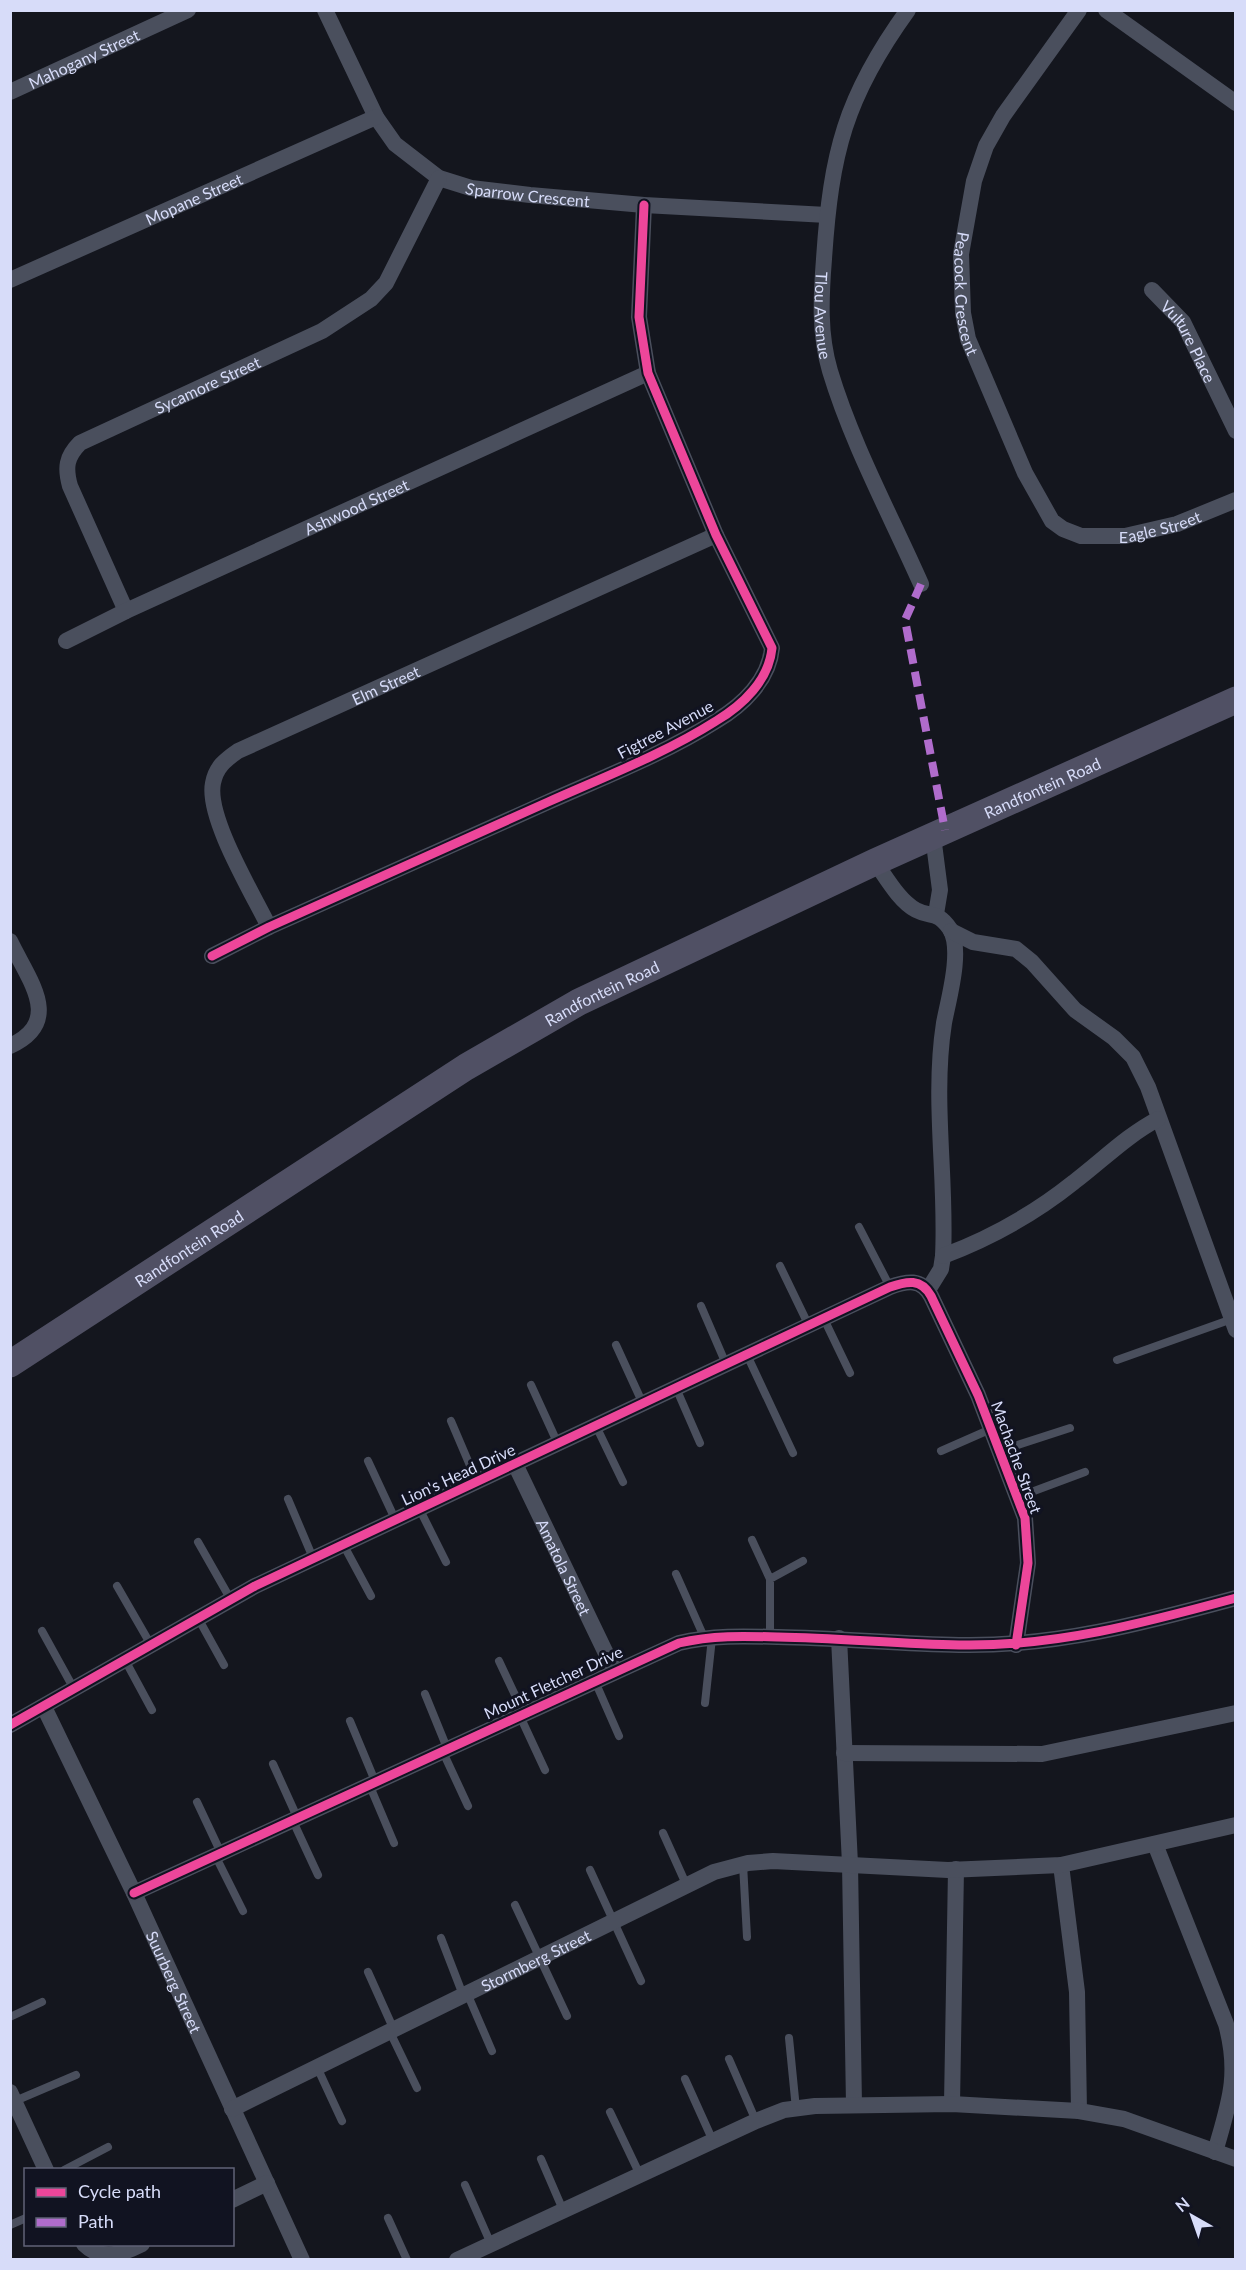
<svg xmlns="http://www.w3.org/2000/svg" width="1246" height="2270" font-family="Lato,sans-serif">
<rect width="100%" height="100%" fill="#14161e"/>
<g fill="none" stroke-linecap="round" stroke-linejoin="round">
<!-- lane -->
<path stroke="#4a4f5d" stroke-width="8" d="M859,1227L890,1287
M780,1266L809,1326
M701,1306L726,1364
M824,1319L850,1373
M616,1345L643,1404
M747,1355L793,1453
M1117,1360L1232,1319
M531,1385L558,1444
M676,1388L700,1443
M451,1421L477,1482
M596,1426L623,1482
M941,1451L991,1429
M999,1451L1070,1428
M368,1461L395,1519
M1018,1497L1085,1472
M288,1499L313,1558
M419,1508L446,1562
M752,1540L770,1579V1636
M198,1542L231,1600
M343,1544L371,1596
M676,1574L704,1637
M770,1579L803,1561
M117,1586L151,1645
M198,1618L224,1665
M42,1631L74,1689
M125,1660L152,1710
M499,1661L523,1712
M594,1679L619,1736
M425,1694L447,1748
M705,1703L712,1638
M519,1714L545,1770
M350,1721L375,1781
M442,1750L468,1806
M273,1764L297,1817
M369,1784L394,1843
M197,1802L221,1853
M292,1819L318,1875
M663,1833L686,1884
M215,1855L243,1911
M743,1864L747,1937
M590,1870L641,1981
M515,1905L567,2016
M441,1938L463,1995
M368,1972L394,2030
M467,1993L492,2051
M10,2017L42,2002
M390,2032L417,2088
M789,2038L796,2109
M729,2059L756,2121
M317,2067L342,2121
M685,2079L713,2141
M15,2101L76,2075
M610,2112L640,2175
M541,2159L563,2210
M64,2170L108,2147
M465,2185L491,2244
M388,2218L407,2260
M10,2225L26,2218"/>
<!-- street -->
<g stroke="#4a4f5d" stroke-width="16">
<path id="s1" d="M325,10L376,117L395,144L439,178L471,188L530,195L644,205L827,215"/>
<path id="s2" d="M908,10C845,97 831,153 824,259C821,297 819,334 830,371C852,444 890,514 921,584"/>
<path id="s3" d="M1079,10L1003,116L986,146L974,181L961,254L963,313L968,339L1025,473L1052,521L1063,529L1081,536H1125L1177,524L1236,500"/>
<path d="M1106,10L1236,103"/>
<path id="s4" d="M10,92L188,10"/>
<path id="s5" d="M10,280L376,117"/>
<path id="s6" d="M1152,290L1183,322L1236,431"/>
<path id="s7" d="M126,611L70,486C65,468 66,457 80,443L322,331L371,299L386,283L439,178"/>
<path id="s8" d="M66,641L126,611L648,373"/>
<path d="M933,836L940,890L936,914"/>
<path d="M875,862C886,877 899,901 916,910C931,918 937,910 950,929C963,950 948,1001 944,1023C932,1100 947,1179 943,1256L941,1269L928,1290"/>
<path id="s9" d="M269,927C253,894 206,817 213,783C216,767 225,760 238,751L716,535"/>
<path d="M951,931L973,942L1016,949L1032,962L1075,1010L1114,1038L1133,1057L1148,1087L1236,1330"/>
<path d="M10,941C29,981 64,1021 10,1046"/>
<path d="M212,956L269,927C362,886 455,844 548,802C604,777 664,754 716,721C743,705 769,680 772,648L716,535L648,373L639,317L644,205"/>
<path d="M943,1256C991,1238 1034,1214 1074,1182C1103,1160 1126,1136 1158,1119"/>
<path id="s10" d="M515,1464L614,1670"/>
<path d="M839,1638L850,1864L854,2105"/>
<path id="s11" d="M44,1707L134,1893L302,2260"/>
<path d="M10,1725L255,1586L890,1287C907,1281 921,1278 931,1296L978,1395L1025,1518L1028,1563L1016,1645"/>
<path d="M844,1753L1042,1754L1236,1713"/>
<path d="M1155,1844L1226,2024C1240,2075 1229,2103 1215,2152"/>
<path d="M1061,1865L1077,1992L1079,2111"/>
<path d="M134,1893L679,1643C712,1635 744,1636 778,1637C839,1638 899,1644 959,1645C1055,1647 1144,1623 1236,1598"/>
<path d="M10,2092L46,2170"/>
<path d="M952,2104L956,1869"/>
<path id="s12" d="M232,2109L714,1872L748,1863L773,1861L948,1870L1061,1865L1236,1825"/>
<path d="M232,2200L267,2183"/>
<path d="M84,2244C102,2262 122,2254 142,2244"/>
<path d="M457,2260L756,2121L784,2110L815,2106L952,2104L1079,2111L1124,2119L1236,2159"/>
</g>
<!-- primary -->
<path stroke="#505064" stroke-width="27" id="s13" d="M10,1364L466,1067L579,1002L875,862L1236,700"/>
<!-- quiet -->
<path stroke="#b06ccc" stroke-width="8" stroke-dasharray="15 8" stroke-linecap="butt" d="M921,584L905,620L945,830"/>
<defs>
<path id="cycleway" d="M212,956L269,927C362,886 455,844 548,802C604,777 664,754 716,721C743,705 769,680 772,648L716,535L648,373L639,317L644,205
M10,1725L255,1586L890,1287C907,1281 921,1278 931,1296L978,1395L1025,1518L1028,1563L1016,1645
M134,1893L679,1643C712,1635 744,1636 778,1637C839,1638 899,1644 959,1645C1055,1647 1144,1623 1236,1598"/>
</defs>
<!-- cycleway casing -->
<use href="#cycleway" stroke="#111321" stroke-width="13"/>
<!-- cycleway -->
<use href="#cycleway" stroke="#ed469a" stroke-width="9"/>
</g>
<g text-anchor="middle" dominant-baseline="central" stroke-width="6" stroke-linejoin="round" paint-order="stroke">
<!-- street labels -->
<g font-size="16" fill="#d7dcf9" stroke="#111321">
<text stroke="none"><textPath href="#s4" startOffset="81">Mahogany Street</textPath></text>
<text stroke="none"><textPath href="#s1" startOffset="298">Sparrow Crescent</textPath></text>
<text stroke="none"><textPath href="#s5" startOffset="201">Mopane Street</textPath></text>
<text stroke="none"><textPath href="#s3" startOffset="316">Peacock Crescent</textPath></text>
<text stroke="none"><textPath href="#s2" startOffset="324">Tlou Avenue</textPath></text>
<text stroke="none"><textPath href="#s6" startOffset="64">Vulture Place</textPath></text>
<text stroke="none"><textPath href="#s7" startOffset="324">Sycamore Street</textPath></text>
<text stroke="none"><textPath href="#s8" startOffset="320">Ashwood Street</textPath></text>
<text stroke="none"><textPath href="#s3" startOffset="675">Eagle Street</textPath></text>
<text stroke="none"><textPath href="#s9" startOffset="360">Elm Street</textPath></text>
<text transform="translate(665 729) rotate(-28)">Figtree Avenue</text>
<text stroke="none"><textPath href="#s13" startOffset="1185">Randfontein Road</textPath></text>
<text stroke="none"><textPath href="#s13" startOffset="699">Randfontein Road</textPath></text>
<text stroke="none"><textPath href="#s13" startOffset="213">Randfontein Road</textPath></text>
<text transform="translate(1017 1457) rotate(70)">Machache Street</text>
<text transform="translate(458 1474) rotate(-25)">Lion's Head Drive</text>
<text stroke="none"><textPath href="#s10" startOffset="114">Amatola Street</textPath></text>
<text transform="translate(553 1682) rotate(-25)">Mount Fletcher Drive</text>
<text stroke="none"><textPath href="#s12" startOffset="338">Stormberg Street</textPath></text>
<text stroke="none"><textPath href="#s11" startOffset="304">Suurberg Street</textPath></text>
</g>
</g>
<!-- border -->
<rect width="1246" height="2270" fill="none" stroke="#d7dcf9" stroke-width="24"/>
<!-- legend -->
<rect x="24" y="2168" width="210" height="78" fill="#111321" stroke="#606377" stroke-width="1.5"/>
<rect x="36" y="2188" width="30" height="9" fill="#ed469a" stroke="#606377" stroke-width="1.5"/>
<text x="78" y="2198" font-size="18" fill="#d7dcf9">Cycle path</text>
<rect x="36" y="2218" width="30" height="9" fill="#b06ccc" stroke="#606377" stroke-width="1.5"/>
<text x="78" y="2228" font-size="18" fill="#d7dcf9">Path</text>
<!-- north arrow -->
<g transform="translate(1192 2216) rotate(320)" stroke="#111321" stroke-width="4.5" paint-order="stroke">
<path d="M0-4.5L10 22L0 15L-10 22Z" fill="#d7dcf9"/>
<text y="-9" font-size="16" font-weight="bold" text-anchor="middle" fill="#d7dcf9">N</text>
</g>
</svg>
